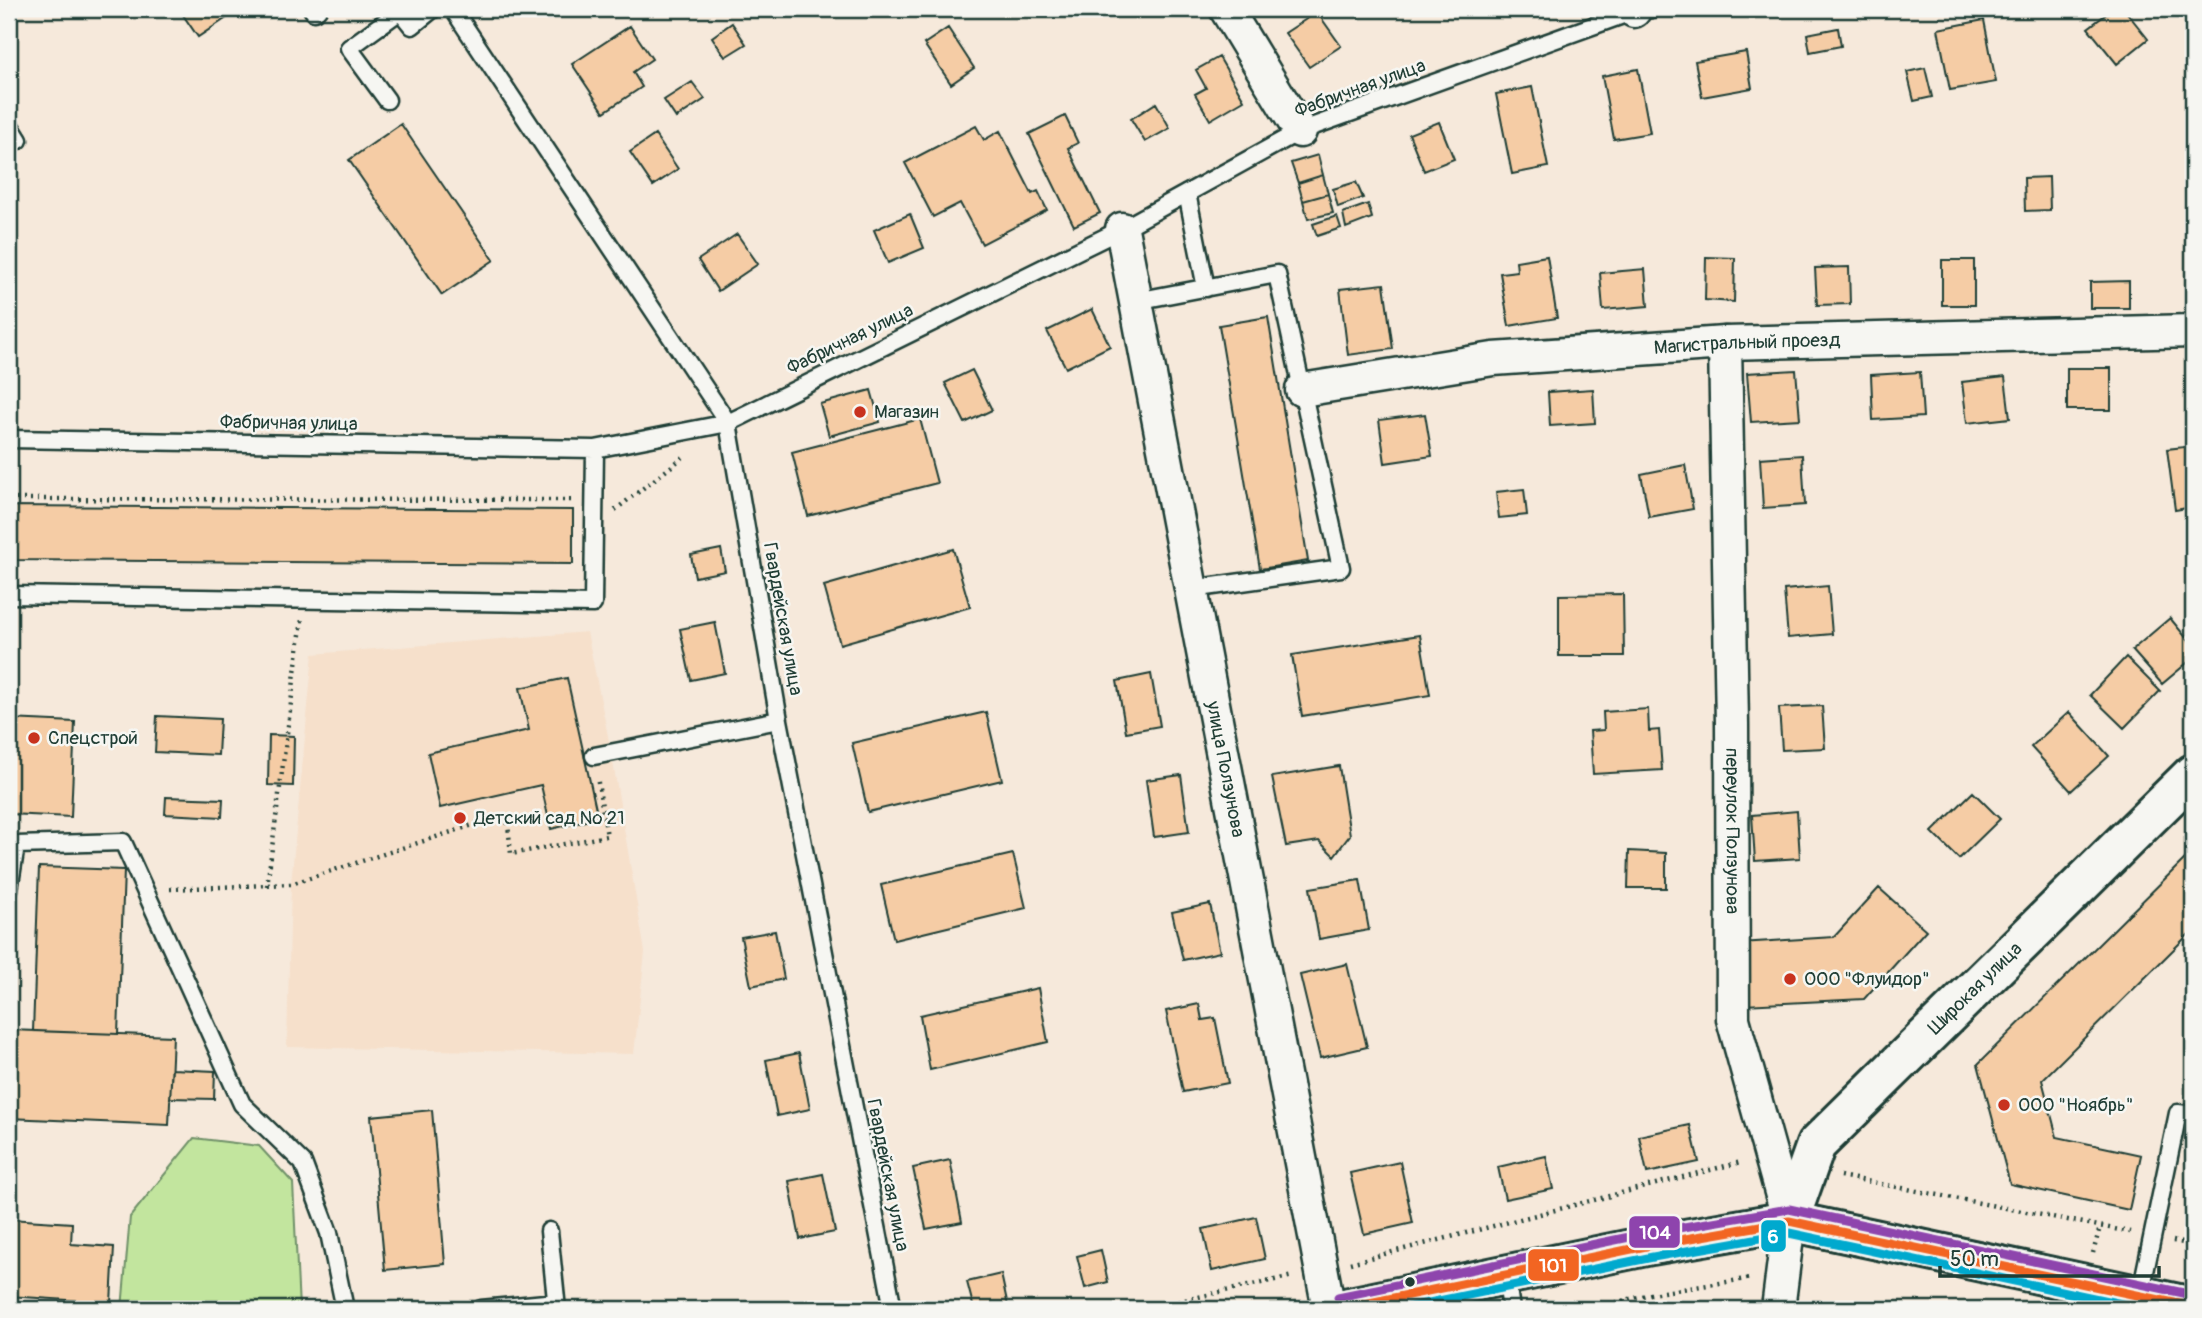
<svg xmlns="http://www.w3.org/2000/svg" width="2202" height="1318" font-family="Pangolin,sans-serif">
<rect width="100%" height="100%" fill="#f6e9db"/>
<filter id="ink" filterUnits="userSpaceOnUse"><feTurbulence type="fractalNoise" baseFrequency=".0143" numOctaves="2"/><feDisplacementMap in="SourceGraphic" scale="14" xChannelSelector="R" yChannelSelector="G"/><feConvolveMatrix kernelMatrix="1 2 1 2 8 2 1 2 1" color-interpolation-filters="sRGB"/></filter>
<g filter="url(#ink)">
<!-- built -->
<path fill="#f6e0cb" d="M587,632L611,751L645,952L634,1054L287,1047L291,884L313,654Z"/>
<!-- green -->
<path fill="#c2e59e" stroke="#709169" stroke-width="2" d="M194,1138L259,1146L293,1183L299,1309H122L130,1217Z"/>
<!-- building -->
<path fill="#f5cca5" stroke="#1f3d34" stroke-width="2" d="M179,9H240L198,37Z
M524,9H538L528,15Z
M2113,9H2124L2148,39L2117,64L2088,28Z
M1317,12L1341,46L1309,67L1285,33Z
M1984,20L1996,82L1950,90L1938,29Z
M732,23L746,44L725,57L712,37Z
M630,26L652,59L633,72L642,87L604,112L572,64Z
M948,28L974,68L951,84L924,44Z
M1838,28L1841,46L1810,52L1807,34Z
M1746,52L1752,88L1702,97L1695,61Z
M1219,57L1244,100L1210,120L1195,94L1206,88L1196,70Z
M1925,68L1932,97L1914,101L1907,72Z
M1638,69L1650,133L1614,139L1602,76Z
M692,82L705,99L676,118L664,100Z
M1532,87L1548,167L1512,174L1496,94Z
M1156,103L1170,128L1145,142L1131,119Z
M1065,116L1078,143L1068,148L1100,213L1074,226L1029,134Z
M1439,122L1454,159L1424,171L1409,134Z
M401,124L494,260L442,295L349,160Z
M976,126L984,140L1000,131L1032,194L1038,191L1047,210L982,244L960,203L933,217L905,163Z
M655,135L678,169L653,186L630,152Z
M1318,155L1323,175L1298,183L1291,163Z
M1323,175L1328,194L1303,201L1298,183Z
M2049,177L2050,210L2025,211L2024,178Z
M1356,182L1363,198L1338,207L1333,189Z
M1328,194L1333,213L1308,219L1303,201Z
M1368,204L1372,218L1346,228L1343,213Z
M910,214L924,248L888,263L874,230Z
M1337,216L1341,228L1317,236L1313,224Z
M737,234L758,264L718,291L698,260Z
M1547,256L1557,318L1509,326L1500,273L1517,271L1516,261Z
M1706,257L1735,258L1734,302L1705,300Z
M1942,260H1974V305H1942Z
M1849,267L1850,304L1817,305L1815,268Z
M1645,269L1648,306L1603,310L1600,273Z
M2129,281V308H2090V282Z
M1384,284L1393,349L1348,355L1340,289Z
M1092,309L1110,346L1066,368L1047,331Z
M1268,317L1308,561L1260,569L1219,325Z
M2067,368H2111V410H2067Z
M972,370L992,410L965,423L945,383Z
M1796,370L1800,419L1751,422L1747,373Z
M1920,372L1923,417L1873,420L1871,375Z
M2005,377L2010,418L1967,423L1962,382Z
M1593,389L1595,423L1550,426L1548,392Z
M871,390L880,422L829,436L820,404Z
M1425,414L1432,456L1385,463L1379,420Z
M920,419L937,483L808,516L792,452Z
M2193,446V507L2175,510L2167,449Z
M1802,455L1805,505L1763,508L1760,458Z
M1685,465L1693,509L1649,517L1641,474Z
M1524,489L1527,515L1499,518L1496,492Z
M9,506L573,510V564L9,560Z
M721,549L725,571L695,577L691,555Z
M953,549L970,607L840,644L824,586Z
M1828,586L1832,634L1788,638L1784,590Z
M1623,594L1624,656H1559V595Z
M2170,618L2193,646V658L2162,684L2132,650Z
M715,622L725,673L691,680L680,629Z
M1420,635L1430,695L1302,716L1292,655Z
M2126,657L2160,691L2124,728L2090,695Z
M1151,674L1160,726L1126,732L1117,681Z
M567,678L598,818L551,829L541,785L440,808L428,753L529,730L520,688Z
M1822,706L1825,748L1782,750L1779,708Z
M1648,709L1649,731L1659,730L1662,770L1593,774L1590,731L1604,730L1603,712Z
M986,712L1002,780L868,812L852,743Z
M2069,712L2109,756L2071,791L2031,747Z
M157,716L220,719L218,755L155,752Z
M9,719L75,722L71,817L9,814Z
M269,735L294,736L293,786L268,785Z
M1339,766L1350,835L1334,856L1319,841L1286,846L1272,777Z
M1181,775L1189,832L1154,837L1146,780Z
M1973,792L2000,819L1959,859L1932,832Z
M166,797L223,799L222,817L165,814Z
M1797,811L1800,858L1755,861L1752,815Z
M1629,851L1666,853V888H1628Z
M2193,851V930L2042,1080L2057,1137L2141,1155L2129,1210L2010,1184L1978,1064Z
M1013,854L1026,908L894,940L881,885Z
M39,867L124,870L118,1034L33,1031Z
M1360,880L1369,930L1319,939L1310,888Z
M1879,888L1926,930L1864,999L1744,1005L1740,943L1834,937Z
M1210,904L1220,952L1183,960L1172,912Z
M775,931L784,979L751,986L741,937Z
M1347,964L1367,1047L1320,1058L1300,975Z
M1038,988L1048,1042L930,1070L920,1015Z
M1199,1004L1202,1020L1215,1018L1228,1083L1183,1092L1166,1011Z
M9,1030L173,1036L169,1125L9,1118Z
M799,1053L810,1109L777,1116L766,1060Z
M172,1069L215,1071L214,1099L170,1098Z
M432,1110L445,1264L385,1270L371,1116Z
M1690,1125L1699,1162L1647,1173L1639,1136Z
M1546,1156L1553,1189L1505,1199L1498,1167Z
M950,1160L962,1222L926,1229L913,1168Z
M1400,1162L1413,1223L1364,1234L1350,1173Z
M823,1174L835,1232L800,1239L789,1181Z
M1256,1217L1265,1259L1212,1271L1203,1229Z
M9,1219L72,1223L71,1244L114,1247L111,1303L9,1296Z
M1101,1250L1108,1282L1085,1288L1077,1256Z
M1001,1274L1008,1306L974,1309L967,1282Z"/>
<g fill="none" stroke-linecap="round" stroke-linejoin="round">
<defs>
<path id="service" d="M312,9L314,12L318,9
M453,9L728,423L779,720L893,1309
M387,100L349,48L400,11L412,26L433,9
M9,124L19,140
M1187,193L1206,288
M1136,301L1277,274L1341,568L1192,589
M9,439L595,449L728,423L1122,229L1300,131L1634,11L1652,9
M9,595L593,604L595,449
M594,756L779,720
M9,890L16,845L123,842L242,1104L303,1163L329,1233L345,1309
M549,1231L557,1309
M1506,1275L1511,1309
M2140,1296L2178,1113L2193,1115
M481,1309L556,1302"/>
<g id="minor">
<path d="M1226,9L1300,131"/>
<path d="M1634,9V11"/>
<path id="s1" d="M1122,229L1329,1309"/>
<path id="s2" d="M1725,343L1732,724L1733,1019L1789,1221L1778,1309"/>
<path id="s3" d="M1302,390L1493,359L1725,343L2193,331"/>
</g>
<g id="tertiary">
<path id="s4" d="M1789,1221L1816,1145L2193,774"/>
</g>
<path id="secondary" d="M1340,1309L1651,1245L1789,1221L2193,1307"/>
</defs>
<!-- service casing -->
<use href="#service" stroke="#1f3d34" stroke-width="21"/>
<!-- minor casing -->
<use href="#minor" stroke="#1f3d34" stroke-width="37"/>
<!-- tertiary casing -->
<use href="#tertiary" stroke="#1f3d34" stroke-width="44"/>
<!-- secondary casing -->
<use href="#secondary" stroke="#1f3d34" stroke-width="44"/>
<!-- path -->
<path stroke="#1f3d34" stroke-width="4.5" stroke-dasharray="2 5" stroke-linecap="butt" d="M9,499L575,500
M615,510L686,455
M267,886L302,619
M170,889L291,884L507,814L511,854L607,836L597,777
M1840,1176L2130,1232
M2173,1241L2193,1245
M2093,1253L2100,1227
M1350,1263L1741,1162
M1144,1309L1293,1276
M1588,1309L1651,1294L1752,1278"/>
<!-- service -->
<use href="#service" stroke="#f6f6f2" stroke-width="16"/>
<!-- minor -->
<use href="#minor" stroke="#f6f6f2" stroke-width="32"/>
<!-- tertiary -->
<use href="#tertiary" stroke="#f6f6f2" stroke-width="38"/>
<!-- secondary -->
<use href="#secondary" stroke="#f6f6f2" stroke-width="38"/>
<defs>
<path id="bus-1" d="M1340,1309L1651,1245L1789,1221L2193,1307"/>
<path id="bus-2" d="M1400,1309L1653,1257L1789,1233L2145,1309"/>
<path id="bus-3" d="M1338,1297L1649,1233L1789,1209L2193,1295"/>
</defs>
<!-- bus-1 casing -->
<use href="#bus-1" stroke="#f6f6f2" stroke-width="14"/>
<!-- bus-2 casing -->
<use href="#bus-2" stroke="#f6f6f2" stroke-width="14"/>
<!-- bus-3 casing -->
<use href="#bus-3" stroke="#f6f6f2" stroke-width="14"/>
<!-- bus-1 -->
<use href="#bus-1" stroke="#f26522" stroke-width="9"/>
<!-- bus-2 -->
<use href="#bus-2" stroke="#00a9ce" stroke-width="9"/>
<!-- bus-3 -->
<use href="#bus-3" stroke="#8e44ad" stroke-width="9"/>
</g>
</g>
<!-- markers -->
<g fill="#c8321e" stroke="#f6f6f2" stroke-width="2.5">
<circle cx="860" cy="412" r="7"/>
<circle cx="34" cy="738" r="7"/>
<circle cx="460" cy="818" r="7"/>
<circle cx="1790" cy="979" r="7"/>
<circle cx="2004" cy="1105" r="7"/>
</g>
<circle fill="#1f3d34" stroke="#f6f6f2" stroke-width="2.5" cx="1410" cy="1282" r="6"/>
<g text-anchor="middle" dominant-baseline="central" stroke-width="5" stroke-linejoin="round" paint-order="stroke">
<!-- street labels -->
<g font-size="19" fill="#1f3d34" stroke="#f6f6f2">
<text transform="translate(1360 88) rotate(-20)">Фабричная улица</text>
<text transform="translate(850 339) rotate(-26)">Фабричная улица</text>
<text stroke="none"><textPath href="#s3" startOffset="448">Магистральный проезд</textPath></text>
<text transform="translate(289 423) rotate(1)">Фабричная улица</text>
<text transform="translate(783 619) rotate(80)">Гвардейская улица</text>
<text stroke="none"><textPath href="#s1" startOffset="550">улица Ползунова</textPath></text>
<text stroke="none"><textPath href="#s2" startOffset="488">переулок Ползунова</textPath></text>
<text stroke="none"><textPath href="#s4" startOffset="304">Широкая улица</textPath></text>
<text transform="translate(888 1175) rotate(79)">Гвардейская улица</text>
</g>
<!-- poi labels -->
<g font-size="19" fill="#1f3d34" stroke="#f6f6f2" text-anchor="start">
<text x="874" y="412">Магазин</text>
<text x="48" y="738">Спецстрой</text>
<text x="474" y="818">Детский сад № 21</text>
<text x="1804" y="979">ООО "Флуидор"</text>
<text x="2018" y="1105">ООО "Ноябрь"</text>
</g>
</g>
<g stroke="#f6f6f2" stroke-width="2.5">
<rect x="1628" y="1215" width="53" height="34" rx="7" fill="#8e44ad"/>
<rect x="1760" y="1219" width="27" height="34" rx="7" fill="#00a9ce"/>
<rect x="1527" y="1248" width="53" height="34" rx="7" fill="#f26522"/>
</g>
<g font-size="19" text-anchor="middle" font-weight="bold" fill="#fff">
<text x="1655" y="1239">104</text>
<text x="1773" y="1243">6</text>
<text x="1553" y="1272">101</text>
</g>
<!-- margin -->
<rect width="2202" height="1318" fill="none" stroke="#f6f6f2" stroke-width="35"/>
<rect x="18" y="18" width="2167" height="1283" fill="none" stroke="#1f3d34" stroke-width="2.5" filter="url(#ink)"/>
<!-- scale -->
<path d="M1940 1266v10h219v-10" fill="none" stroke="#1f3d34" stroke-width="3.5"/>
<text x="1950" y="1266" font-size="21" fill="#1f3d34" stroke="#f6f6f2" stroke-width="5" paint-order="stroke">50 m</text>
</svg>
